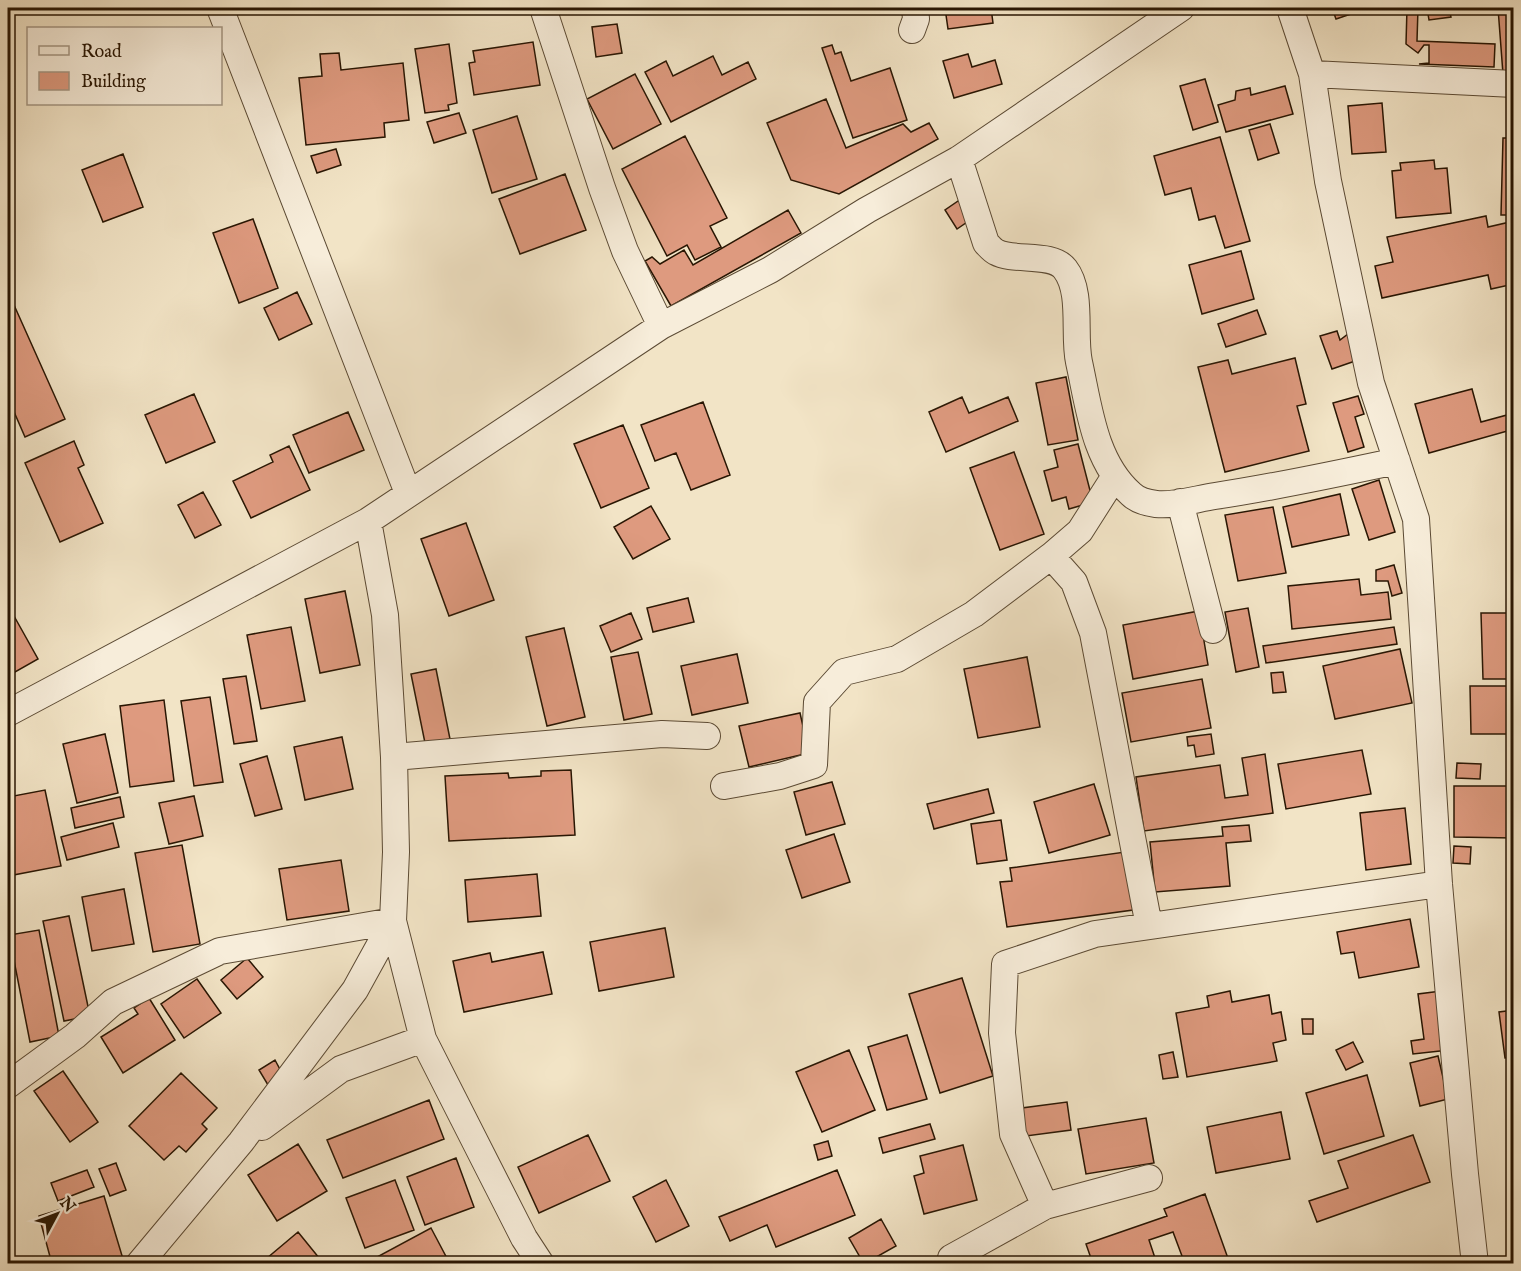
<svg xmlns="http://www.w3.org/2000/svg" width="1521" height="1271" font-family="'IM FELL English',serif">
<rect width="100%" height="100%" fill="#f2e4c6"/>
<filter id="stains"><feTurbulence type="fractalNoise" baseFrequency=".00333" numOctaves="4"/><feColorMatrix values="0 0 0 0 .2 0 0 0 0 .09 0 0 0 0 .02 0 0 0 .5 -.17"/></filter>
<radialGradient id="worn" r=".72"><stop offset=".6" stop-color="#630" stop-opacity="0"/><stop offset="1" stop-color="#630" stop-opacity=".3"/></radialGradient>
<!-- building -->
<path fill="#de9a7f" stroke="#291603" stroke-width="1.5" d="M865,8H898V12L865,13Z
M945,8H991L993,23L948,29Z
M1011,8H1057L1012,12Z
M1332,8H1366V9L1336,19Z
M1407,8H1418L1417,41L1495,44L1494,67L1419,64L1429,63V45H1424L1418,53L1406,44Z
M1427,8H1449L1451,17L1429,20Z
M1498,8H1514V73L1503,74Z
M617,24L622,53L596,57L592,27Z
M533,42L540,85L474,95L469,63L475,62L473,51Z
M449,44L457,103L448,105L449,110L425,113L415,49Z
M832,45L835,54L841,52L851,81L890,68L907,120L853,138L822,48Z
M339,53L341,70L403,63L409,120L384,123L385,137L306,145L299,78L322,76L320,54Z
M968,54L972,67L995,60L1002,84L954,98L943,61Z
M713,56L722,75L748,62L756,79L671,122L645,72L666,61L673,76Z
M635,74L661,124L613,149L587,99Z
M1205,79L1218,122L1193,130L1180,86Z
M1285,86L1293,114L1226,132L1218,105L1235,100L1236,91L1250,88L1251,95Z
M826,99L846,148L903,124L911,132L929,123L938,139L839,194L791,180L767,123Z
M1382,103L1386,152L1352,154L1348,106Z
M459,113L466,133L434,143L427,122Z
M517,116L537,179L492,193L473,130Z
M1270,124L1279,153L1258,160L1249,130Z
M685,136L727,218L710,226L721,247L695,260L687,245L667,256L622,169Z
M1220,137L1250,241L1225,248L1215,216L1199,220L1191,188L1165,195L1154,156Z
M1503,138H1514V215H1501Z
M336,149L341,165L317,173L311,156Z
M123,154L143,207L103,222L82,170Z
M1434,160L1435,169L1447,168L1451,213L1396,218L1392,171L1401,170L1400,163Z
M565,174L586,230L520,254L499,199Z
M961,199L973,218L957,229L945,210Z
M788,210L801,233L671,306L645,261L652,257L660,264L684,250L693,265Z
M1486,216L1488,227L1510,222L1514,240V284L1491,289L1488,275L1382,298L1375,266L1393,262L1387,237Z
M253,219L278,288L239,303L213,233Z
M1241,251L1254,299L1202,314L1189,265Z
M297,292L312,324L279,340L264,308Z
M14,305L65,419L25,437L8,398V307Z
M1257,310L1266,334L1226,347L1218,324Z
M1337,331L1340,340L1348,334L1358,360L1332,369L1320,336Z
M1295,358L1306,404L1297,406L1309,451L1225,472L1198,367L1228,360L1232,374Z
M1066,377L1078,440L1048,445L1036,383Z
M1472,389L1481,422L1507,415L1511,430L1429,453L1415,404Z
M194,394L215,442L166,463L145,415Z
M1358,396L1364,414L1355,417L1364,447L1348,452L1333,403Z
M962,397L969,413L1008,397L1018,421L946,452L929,412Z
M703,402L730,475L691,490L676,453L655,461L641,425Z
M348,412L364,450L309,473L293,435Z
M623,425L649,488L601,508L574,444Z
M74,441L84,465L78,468L103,523L60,542L25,463Z
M1078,444L1093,502L1069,509L1066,497L1052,501L1044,471L1058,467L1054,450Z
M289,446L310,490L251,518L233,481L273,462L270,455Z
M1014,452L1044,534L1000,550L970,468Z
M1379,480L1395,532L1369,540L1352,489Z
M203,492L221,525L195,538L178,505Z
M1340,494L1349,535L1292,547L1283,507Z
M651,506L670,539L633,559L614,527Z
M1273,507L1286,573L1238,581L1225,515Z
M466,523L494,600L449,616L421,539Z
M1394,565L1402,593L1392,596L1388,581H1376V570Z
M1359,579L1361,595L1388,592L1391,619L1292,629L1288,586Z
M345,591L360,665L320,673L305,599Z
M688,598L694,622L653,632L647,608Z
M1248,608L1259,667L1236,672L1225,612Z
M1199,611L1208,665L1133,679L1123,625Z
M631,613L642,639L611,652L600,626Z
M1481,613H1514V679H1483Z
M14,616L38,659L8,676V659L10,657L8,652V620Z
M291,627L305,701L261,709L247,635Z
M1394,627L1397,644L1266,663L1263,646Z
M564,628L585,717L547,726L526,637Z
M1400,649L1412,703L1335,719L1323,666Z
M638,652L652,714L624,720L611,657Z
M737,654L748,703L692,715L681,666Z
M1027,657L1040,727L978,738L964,669Z
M436,669L450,739L425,743L411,674Z
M1283,672L1286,692L1273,693L1271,673Z
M246,676L257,741L234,744L223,679Z
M1202,679L1211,728L1131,742L1122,693Z
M1470,686H1514V734H1471Z
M210,697L223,782L194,786L181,701Z
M164,700L174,781L130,787L120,706Z
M800,713L809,753L749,767L739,726Z
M105,734L118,793L77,803L63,744Z
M1211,734L1214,754L1196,757L1194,745L1188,746L1187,737Z
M342,737L353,789L305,800L294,747Z
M1362,750L1371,794L1286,809L1278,764Z
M1265,754L1273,813L1144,831L1136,777L1220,765L1225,798L1248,795L1242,758Z
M267,756L282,809L255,816L240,764Z
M1457,763L1481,764L1480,779L1456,778Z
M571,770L575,835L449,841L445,776L508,773L509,778L541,776V771Z
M832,782L845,824L806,835L794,792Z
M1094,784L1110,835L1049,853L1034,802Z
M1454,786H1514V838L1454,837Z
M988,789L994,813L934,829L927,804Z
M45,790L61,866L8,876V797Z
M194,796L203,836L169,844L159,803Z
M120,797L124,817L75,828L71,808Z
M1405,808L1411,864L1366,870L1360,813Z
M1001,820L1007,860L977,864L971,824Z
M113,823L119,847L67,860L61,837Z
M1249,825L1251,841L1226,843L1230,886L1155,892L1150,842L1223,836L1222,827Z
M834,834L850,882L802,898L786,850Z
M182,845L200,944L153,952L135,853Z
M1454,846L1471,847L1470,864L1453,863Z
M1125,852L1133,910L1007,927L1000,882L1012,881L1010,868Z
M341,860L349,911L287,920L279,869Z
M537,874L541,916L468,922L465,880Z
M124,889L134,944L92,951L82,897Z
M69,916L90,1016L64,1021L43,921Z
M1410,919L1419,967L1359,978L1354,952L1341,954L1337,932Z
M665,928L674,977L599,991L590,942Z
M39,930L59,1036L30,1042L9,935Z
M543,952L552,994L464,1012L453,961L490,953L492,962Z
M247,958L263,977L237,999L221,980Z
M962,978L993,1076L940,1093L909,994Z
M197,979L221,1013L184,1038L161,1004Z
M1449,990L1458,1049L1413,1054L1411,1041L1424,1039L1418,994Z
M1230,991L1232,1002L1269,995L1272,1014L1281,1012L1286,1040L1273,1043L1277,1061L1187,1077L1176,1013L1209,1007L1207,996Z
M149,998L175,1040L123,1073L101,1037L138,1014L134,1008Z
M1514,1010V1057L1505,1058L1499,1012Z
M1302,1019H1313V1034H1303Z
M907,1035L927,1099L887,1110L868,1047Z
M1353,1042L1363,1062L1346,1070L1336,1050Z
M849,1050L875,1110L822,1132L796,1072Z
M1173,1052L1178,1077L1163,1079L1159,1055Z
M1438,1056L1448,1099L1420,1106L1410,1063Z
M275,1060L283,1075L268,1085L259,1070Z
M63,1071L98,1122L70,1142L34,1091Z
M181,1073L217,1108L202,1124L207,1129L186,1152L179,1146L164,1160L129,1126Z
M1367,1075L1384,1136L1324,1154L1306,1093Z
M1507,1086H1514V1136H1511Z
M429,1100L444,1139L343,1178L327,1140Z
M1067,1102L1071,1130L1026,1136L1022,1108Z
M1281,1112L1290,1159L1216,1173L1207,1127Z
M1146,1118L1154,1163L1086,1174L1078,1129Z
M930,1124L935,1139L883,1153L879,1138Z
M588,1135L610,1181L539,1213L518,1167Z
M1413,1135L1430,1182L1317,1222L1309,1201L1348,1188L1338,1161Z
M828,1141L832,1156L818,1160L814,1145Z
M298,1144L327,1191L277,1221L248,1175Z
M963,1145L977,1200L924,1214L914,1176L924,1173L920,1156Z
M456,1158L474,1207L425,1225L407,1177Z
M116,1163L126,1190L110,1196L99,1169Z
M87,1170L94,1187L58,1201L51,1183Z
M837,1170L855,1215L776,1247L767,1225L730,1241L719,1217Z
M395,1180L414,1230L365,1248L346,1198Z
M666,1180L689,1226L656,1242L633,1197Z
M1205,1194L1230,1264H1185L1173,1232L1149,1240L1157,1264H1093L1086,1244L1167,1216L1164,1209Z
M104,1196L123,1259L106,1264H52L39,1216Z
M881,1219L896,1246L864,1264L849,1238Z
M431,1228L450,1264H381L377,1257Z
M298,1232L324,1264H260Z"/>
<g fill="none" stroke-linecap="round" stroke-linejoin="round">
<defs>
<path id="street" d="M220,8L408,493
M543,8L602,188L625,251L661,326
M1290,8L1312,74L1328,181L1371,383L1416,519L1439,884L1465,1174L1475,1264
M912,30L916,19L915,8
M1312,74L1514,84
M959,159L986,243C989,246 992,250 996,252C1014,262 1052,252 1065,269C1083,292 1073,335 1079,362C1089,407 1094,461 1131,494C1137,500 1148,503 1156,504C1174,506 1196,499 1215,496C1276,487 1336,474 1397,461
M1180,502L1213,630
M1051,556L1074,582L1093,633L1149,926
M8,713L368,521L661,326L770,270L867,210L959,159L1181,8
M394,757L662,734L707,736
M724,786L780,776L814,765L817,702L844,672L897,659L974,614L1051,556L1080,531L1115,476
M8,1085L75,1036L113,1002L220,951L393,921L423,1039L524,1238L541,1264
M262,1127L341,1069L423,1039
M1045,1206L1013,1134L1002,1033L1005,964L1095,934L1439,884
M139,1264L241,1142L355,990L393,921L396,852L394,757L385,615L368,521
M955,1264L951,1258L1045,1206L1149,1178"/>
</defs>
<!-- street casing -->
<use href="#street" stroke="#5b4a34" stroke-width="28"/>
<!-- street -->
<use href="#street" stroke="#f7edda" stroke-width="26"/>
</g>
<!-- margin -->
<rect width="1521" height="1271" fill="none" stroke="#f2e4c6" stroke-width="30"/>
<rect x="9" y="9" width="1503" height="1253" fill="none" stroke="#291603" stroke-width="3"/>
<rect x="15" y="15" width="1491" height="1241" fill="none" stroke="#291603" stroke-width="1.5"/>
<!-- legend -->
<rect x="27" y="27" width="195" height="78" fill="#f7edda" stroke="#a59784" stroke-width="1.5"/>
<rect x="39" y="46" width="30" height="9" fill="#f7edda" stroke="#a59784" stroke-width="1.5"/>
<text x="81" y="57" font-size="18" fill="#291603">Road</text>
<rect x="39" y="72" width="30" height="18" fill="#de9a7f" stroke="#a59784" stroke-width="1.5"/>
<text x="81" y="87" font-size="18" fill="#291603">Building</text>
<!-- north arrow -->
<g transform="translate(57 1214) rotate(49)" stroke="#f7edda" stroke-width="4.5" paint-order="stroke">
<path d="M0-4.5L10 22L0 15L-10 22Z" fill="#291603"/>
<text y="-9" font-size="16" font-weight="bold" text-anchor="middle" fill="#291603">N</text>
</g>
<rect width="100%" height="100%" filter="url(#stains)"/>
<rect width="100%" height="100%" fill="url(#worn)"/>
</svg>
